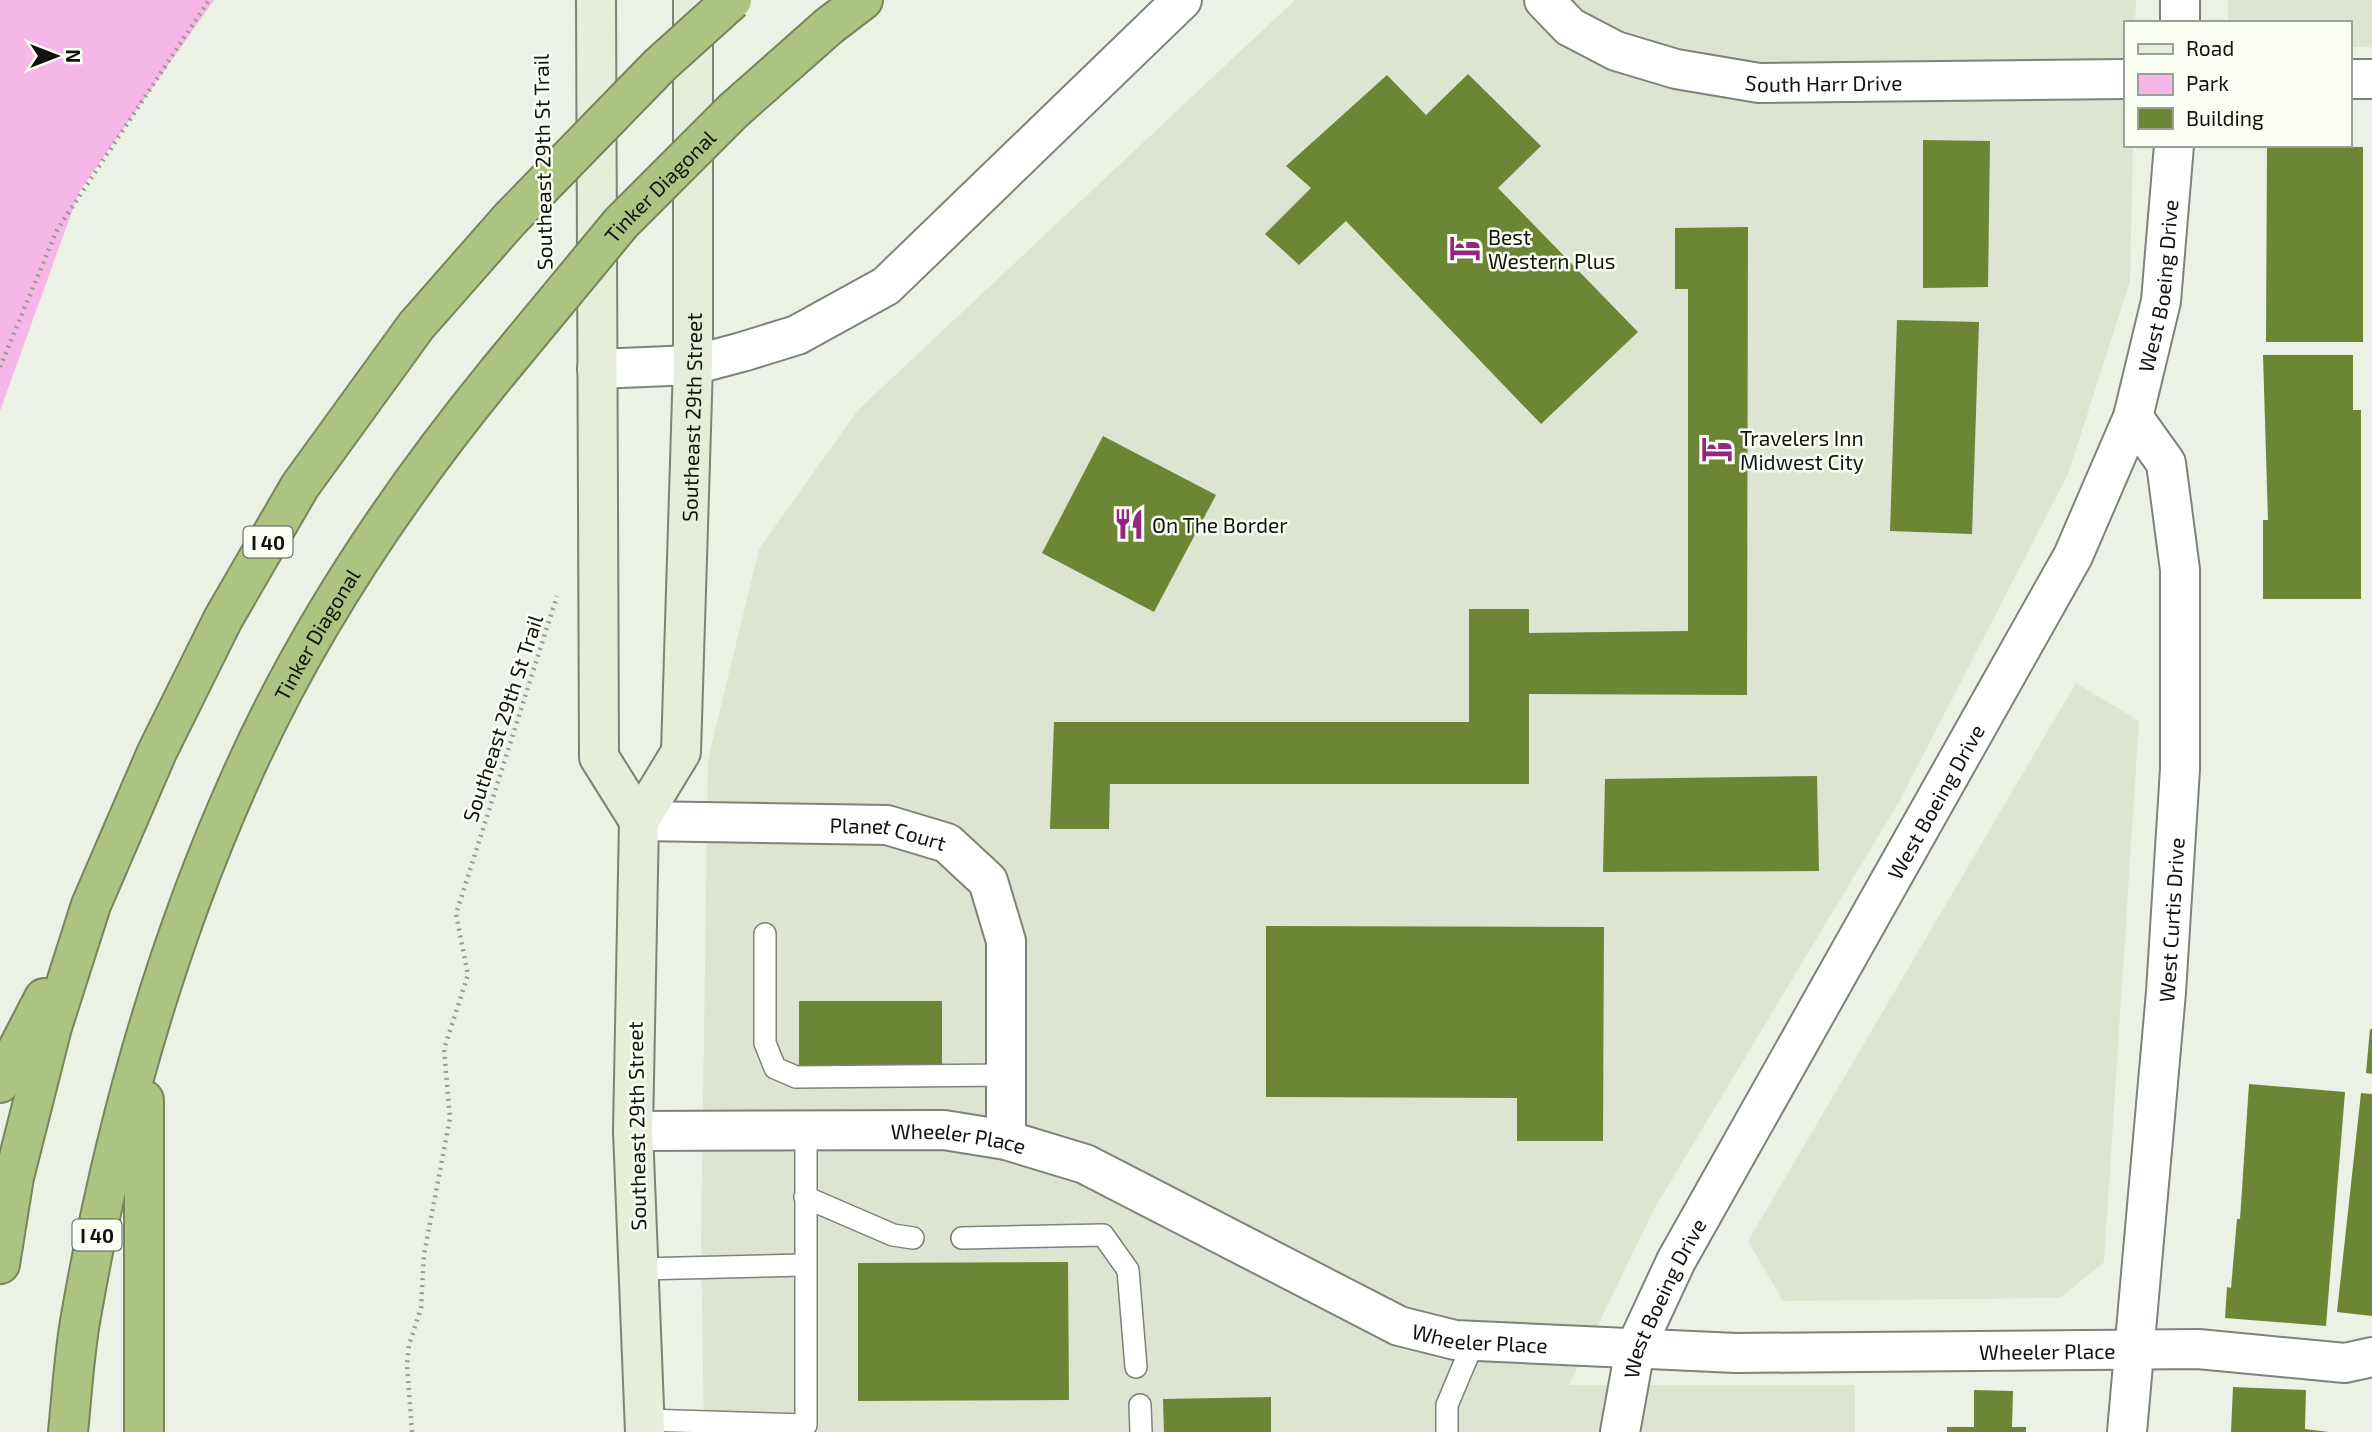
<svg xmlns="http://www.w3.org/2000/svg" width="2372" height="1432" font-family="'Exo 2',sans-serif">
<rect width="100%" height="100%" fill="#ecf1e5"/>
<!-- built -->
<path fill="#dde4d2" d="M1295,0H2136L2135,23H2125V145H2133L2130,281L2068,474L1900,800L1654,1209L1569,1385H1855V1432H704L701,1240L708,760L759,549L858,410Z
M2228,0H2372V47H2349V23H2228Z
M2076,683L2139,721L2104,1262L2060,1298L1783,1301L1748,1241Z"/>
<!-- green -->
<path fill="#f6b6e7" d="M0,0H214L79,192L0,411Z"/>
<!-- building -->
<path fill="#6d8635" d="M1468,74L1541,146L1498,188L1638,332L1541,424L1346,221L1299,265L1265,234L1311,188L1286,166L1387,75L1426,115Z
M1923,140L1990,141L1988,287L1923,288Z
M2267,146L2363,147V342H2266Z
M1748,227L1747,695L1529,694V784H1110L1109,829H1050L1054,722H1469V609H1529V633L1688,631V289H1675V228Z
M1897,320L1979,322L1972,534L1890,531Z
M2263,355H2353V410H2361V599H2263V520H2268Z
M1103,436L1216,495L1154,612L1042,553Z
M1817,776L1819,871L1603,872L1605,779Z
M1266,926L1604,927L1603,1141H1517V1098L1266,1097Z
M799,1001H942V1065H799Z
M2370,1029H2372V1074L2366,1073Z
M2249,1084L2345,1092L2326,1326L2225,1318L2227,1287L2231,1288L2237,1219H2240Z
M2361,1093L2372,1094V1316L2337,1312Z
M1068,1262L1069,1400L858,1401V1263Z
M2233,1387L2306,1390L2305,1429L2329,1432H2231Z
M1974,1390L2013,1391L2012,1427H2026V1432H1947V1427H1974Z
M1271,1397V1432H1164L1163,1399Z"/>
<g fill="none" stroke-linecap="round" stroke-linejoin="round">
<defs>
<path id="service" d="M765,934V1043L775,1068L796,1077L1006,1075
M805,1197L893,1235L913,1238
M962,1238L1103,1235L1128,1270L1136,1367
M639,1269L804,1265
M1140,1405L1141,1432
M645,1420L806,1425V1129
M1447,1432V1405L1474,1341"/>
<g id="minor">
<path id="s1" d="M1544,0L1570,27L1616,51L1676,69L1759,83L2125,79"/>
<path d="M2349,79H2372"/>
<path id="s2" d="M639,821L887,825L947,843L988,881L1006,941V1140"/>
<path id="s3" d="M633,1131L944,1130L1006,1140L1085,1164L1399,1326L1455,1340L1736,1353L2198,1349L2345,1363L2372,1357"/>
<path id="s4" d="M2127,1432L2166,992L2180,769V570L2166,463L2133,417"/>
</g>
<g id="tertiary">
<path d="M2180,23V0"/>
<path d="M597,369L693,365L742,352L797,335L886,286L1182,0"/>
<path id="s5" d="M1620,1432L1635,1349L1676,1261L2073,556L2133,417L2161,301L2174,145"/>
</g>
<g id="secondary">
<path d="M596,0L599,757L639,821"/>
<path id="s6" d="M645,1432L633,1131L639,821L681,752L693,365V0"/>
</g>
<g id="motorway">
<path d="M829,26L863,0"/>
<path d="M0,1083L44,998"/>
<path d="M144,1100V1432"/>
<path d="M0,1264L14,1177L52,1027L91,905L157,752L223,619L300,486L416,326L510,219"/>
<path id="s7" d="M68,1432C72,1394 74,1354 81,1316C113,1132 165,946 242,775C306,632 398,494 497,373"/>
</g>
</defs>
<!-- service casing -->
<use href="#service" stroke="#7e8278" stroke-width="24"/>
<!-- minor casing -->
<use href="#minor" stroke="#7e8278" stroke-width="42"/>
<!-- tertiary casing -->
<use href="#tertiary" stroke="#7e8278" stroke-width="42"/>
<!-- secondary casing -->
<use href="#secondary" stroke="#7e8278" stroke-width="42"/>
<!-- motorway casing -->
<use href="#motorway" stroke="#76855a" stroke-width="42"/>
<!-- path -->
<path stroke="#999c93" stroke-width="4.5" stroke-dasharray="2 5" stroke-linecap="butt" d="M0,367L57,230L209,0
M412,1432L407,1365L409,1345L421,1308L424,1255L450,1118L444,1049L468,975L456,914L557,596"/>
<!-- service -->
<use href="#service" stroke="#fff" stroke-width="21"/>
<!-- minor -->
<use href="#minor" stroke="#fff" stroke-width="38"/>
<!-- tertiary -->
<use href="#tertiary" stroke="#fff" stroke-width="38"/>
<!-- secondary -->
<use href="#secondary" stroke="#e6edda" stroke-width="38"/>
<!-- motorway -->
<use href="#motorway" stroke="#acc382" stroke-width="38"/>
<defs>
<g id="motorway-bridge">
<path d="M510,219L660,65L732,0"/>
<path id="s8" d="M497,373L621,223L733,111L829,26"/>
</g>
</defs>
<!-- motorway-bridge casing -->
<use href="#motorway-bridge" stroke="#76855a" stroke-width="42" stroke-linecap="butt"/>
<!-- motorway-bridge -->
<use href="#motorway-bridge" stroke="#acc382" stroke-width="38"/>
</g>
<!-- icons -->
<defs>
<symbol id="hotel-bare" viewBox="-9 -9 18 18"><path d="M-6-4.5h1.5V1H6V5H4.5V3h-9V5H-6ZM-4 0a1.8 1.8 0 1 1 3.6 0ZM.5 0V-2.5h3Q6-2.5 6 0Z" fill="#952585" stroke="#fafef3" stroke-width="2.5" paint-order="stroke"/></symbol>
<symbol id="restaurant-bare" viewBox="-9 -9 18 18"><path d="M-5-6h1v4h1v-4h1v4h1v-4h1v5L-1.5 .5V6h-2V.5L-5-1ZM5-6V6H3V1.5H1.5Q1.5-4 5-6Z" fill="#952585" stroke="#fafef3" stroke-width="2.5" paint-order="stroke"/></symbol>
</defs>
<g fill-rule="evenodd">
<use href="#hotel-bare" x="1443" y="226" width="44" height="44"/>
<use href="#hotel-bare" x="1695" y="427" width="44" height="44"/>
<use href="#restaurant-bare" x="1107" y="502" width="44" height="44"/>
</g>
<g text-anchor="middle" dominant-baseline="central" stroke-width="5" stroke-linejoin="round" paint-order="stroke">
<!-- shield labels -->
<g fill="#fafef3" stroke="#585a53" stroke-width="2">
<rect x="243.5" y="526.5" width="49" height="31" rx="5"/>
<rect x="72.5" y="1219.5" width="49" height="31" rx="5"/>
</g>
<g font-size="19" font-weight="bold" fill="#12130f">
<text x="268" y="542">I 40</text>
<text x="97" y="1235">I 40</text>
</g>
<!-- street labels -->
<g font-size="21" fill="#12130f" stroke="#fafef3">
<text stroke="none"><textPath href="#s1" startOffset="301">South Harr Drive</textPath></text>
<text transform="translate(542 162) rotate(-91)">Southeast 29th St Trail</text>
<text stroke="none"><textPath href="#s8" startOffset="248">Tinker Diagonal</textPath></text>
<text stroke="none"><textPath href="#s5" startOffset="1276">West Boeing Drive</textPath></text>
<text stroke="none"><textPath href="#s6" startOffset="1027">Southeast 29th Street</textPath></text>
<text stroke="none"><textPath href="#s7" startOffset="842">Tinker Diagonal</textPath></text>
<text transform="translate(502 718) rotate(-72)">Southeast 29th St Trail</text>
<text stroke="none"><textPath href="#s5" startOffset="709">West Boeing Drive</textPath></text>
<text stroke="none"><textPath href="#s2" startOffset="250">Planet Court</textPath></text>
<text stroke="none"><textPath href="#s4" startOffset="514">West Curtis Drive</textPath></text>
<text transform="translate(636 1126) rotate(-91)">Southeast 29th Street</text>
<text stroke="none"><textPath href="#s3" startOffset="326">Wheeler Place</textPath></text>
<text stroke="none"><textPath href="#s5" startOffset="142">West Boeing Drive</textPath></text>
<text stroke="none"><textPath href="#s3" startOffset="892">Wheeler Place</textPath></text>
<text stroke="none"><textPath href="#s3" startOffset="1460">Wheeler Place</textPath></text>
</g>
<!-- poi labels -->
<g font-size="21" fill="#12130f" stroke="#fafef3" text-anchor="start">
<text x="1488" y="236">Best<tspan x="1488" dy="24">Western Plus</tspan></text>
<text x="1740" y="437">Travelers Inn<tspan x="1740" dy="24">Midwest City</tspan></text>
<text x="1152" y="524">On The Border</text>
</g>
</g>
<!-- legend -->
<rect x="2124" y="21" width="228" height="126" fill="#fafef3" stroke="#9da098" stroke-width="2"/>
<rect x="2138" y="44" width="35" height="10" fill="#e6edda" stroke="#9da098" stroke-width="2"/>
<text x="2186" y="56" font-size="21" fill="#12130f">Road</text>
<rect x="2138" y="74" width="35" height="21" fill="#f6b6e7" stroke="#9da098" stroke-width="2"/>
<text x="2186" y="91" font-size="21" fill="#12130f">Park</text>
<rect x="2138" y="108" width="35" height="21" fill="#6d8635" stroke="#9da098" stroke-width="2"/>
<text x="2186" y="126" font-size="21" fill="#12130f">Building</text>
<!-- north arrow -->
<g transform="translate(56 56) rotate(90)" stroke="#fafef3" stroke-width="5" paint-order="stroke">
<path d="M0-5L12 26L0 18L-12 26Z" fill="#12130f"/>
<text y="-10" font-size="19" font-weight="bold" text-anchor="middle" fill="#12130f">N</text>
</g>
</svg>
